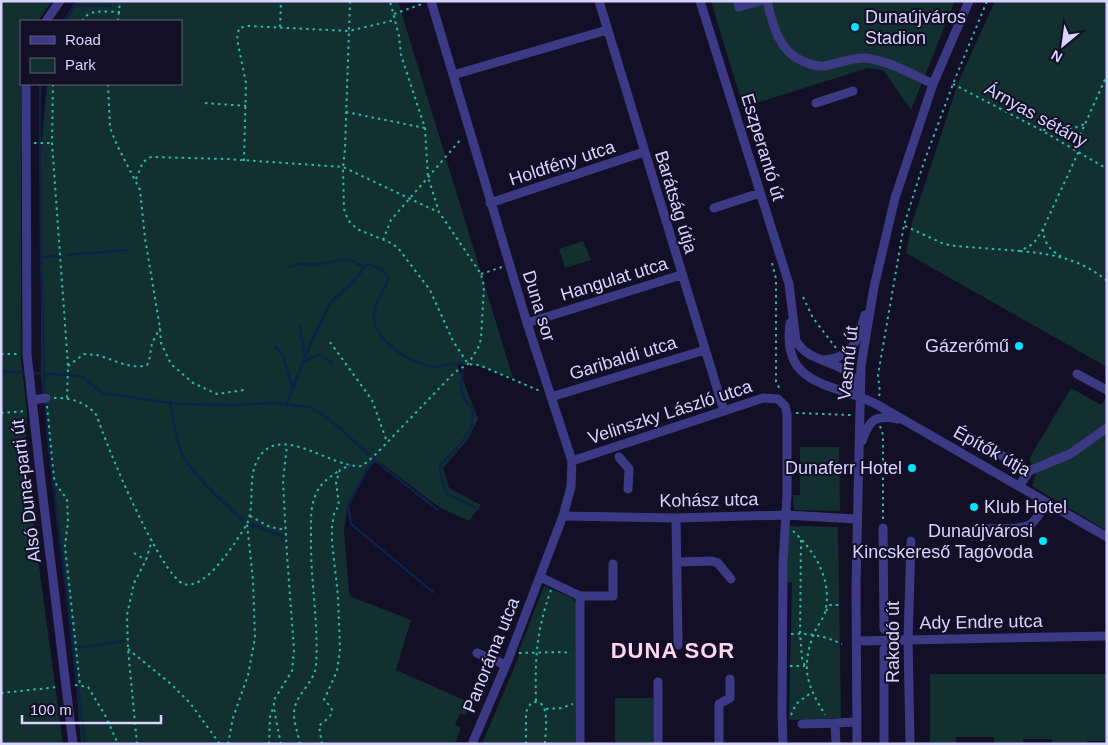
<svg xmlns="http://www.w3.org/2000/svg" width="1108" height="745" font-family="Arial,sans-serif">
<rect width="100%" height="100%" fill="#130f26"/>
<!-- green -->
<path fill="#12302f" d="M1,1H52L38,21H21V362L27,412L25,462L63,744H1Z
M78,1H398L513,378L476,365H457L478,419L468,439L443,468L449,488L481,505L469,521L439,507L377,460L368,470L347,509L344,530L349,593L352,597L411,620L396,670L471,703L466,715L460,713L455,725L461,727L455,744H81L77,693L41,375V148L47,84H181V21H66Z
M711,1H955L911,110L883,70L868,68L750,105L747,98L741,100Z
M995,1H1107V367L906,253L912,223L958,83Z
M583,241L591,260L565,268L559,249Z
M1071,388L1101,405L1107,396V531L1032,486L1036,473L1029,459Z
M800,447H839L840,511L794,510L793,495H800Z
M789,526L838,527L841,718L789,720L792,582H787Z
M544,586L572,598L576,604L575,744H482L519,656L518,653Z
M930,674H1107V741H1087V744H1052V739H1023V744H994V737H956V744H930Z
M615,698H653V744H615Z"/>
<g fill="none" stroke-linecap="round" stroke-linejoin="round">
<!-- stream -->
<path stroke="#0c2248" stroke-width="2.5" d="M74,5L111,6
M64,21L77,1
M40,84V141
M40,144L41,257L45,395
M67,255L128,250
M41,257L59,256
M289,267L299,264L313,265L348,259L364,267
M300,327L305,355
M276,347L283,356L292,386
M304,362L310,358L319,355L332,362
M463,367C462,386 457,393 472,408C479,432 453,450 440,466L441,477L447,494L478,509
M1,371L81,376L103,393L178,404L235,405L272,403L309,407L319,412L340,428L368,454
M46,400L47,430L77,682
M170,402C173,419 175,435 181,451C190,473 225,504 243,520
M286,405L310,345L330,303L356,279L364,267L369,264L382,270L388,278C387,286 383,289 380,296C377,301 374,312 374,318C374,341 414,366 436,367C445,367 453,361 462,364
M373,459L438,510
M374,461L366,471L348,505L351,524L433,592
M250,524L283,536
M77,648L124,641
M78,688L85,744"/>
<!-- path -->
<path stroke="#2fb8b0" stroke-width="2" stroke-dasharray="2.5 4" stroke-linecap="butt" d="M350,1L345,149L343,167L344,209L348,220L357,229L391,243L398,248L430,290L453,341L468,364L479,365L540,391
M394,14L422,4
M82,21C89,8 106,12 120,12
M118,21L120,1
M280,27L281,1
M53,84L52,143L68,366L67,399
M108,84L110,128L117,145L140,190L145,238L160,328L161,343L171,364L193,383L217,394L244,390
M953,84L1041,130L1107,169
M205,103L246,106
M346,112L425,128
M1043,130L1074,128L1085,124
M34,143H52
M244,161L246,83L237,39L239,28L248,26L349,31L395,20
M136,179L143,162L151,157L227,159L343,167L438,212
M905,226L944,244L956,246L1020,251L1031,245L1036,240L1043,229L1078,153L1081,133L1107,75
M1043,229C1044,242 1049,250 1061,256
M383,240L391,220L462,138
M1020,251C1053,254 1081,259 1107,281
M772,263L776,279V382L781,391
M481,274L502,267
M803,297L813,318L836,348
M330,342L372,400L387,442
M1,354H17
M68,366L84,354C90,355 95,354 100,356C115,360 131,370 147,365L149,361L152,343L160,328
M879,396L880,393L878,375L904,225L924,162L953,84L987,1
M54,398C70,397 88,403 97,416C105,443 161,577 184,584C206,591 237,540 247,524C255,505 248,482 256,463C276,418 331,469 362,466L374,456L455,372L468,364L478,348L481,339L484,286L481,274L439,212L428,177L425,128L401,55L399,36L390,1
M47,406L54,478L57,486L67,499L68,522L65,546L80,685
M1,413L26,411
M796,413L851,415
M880,426L883,435V520
M250,516L270,527L286,530
M793,531C815,551 833,581 825,612C824,617 819,624 816,629C811,640 807,653 807,665C806,684 816,699 825,715
M801,540L800,634L802,658L806,669
M134,553L146,560
M826,611L830,605H840
M791,634C810,633 825,636 842,644
M128,649L171,684L190,703L220,744
M519,653L564,652L571,654
M790,666H805
M75,685L88,687L105,715L118,744
M1,693L58,687
M536,701C535,658 536,632 551,590
M546,709L561,708L573,704
M791,715L796,704L812,692
M137,744L128,649L127,615L134,583L146,560L152,540
M228,744L233,718L248,675L255,638L253,580L247,524
M269,744L270,717L273,708
M281,744C279,734 273,708 274,700L292,671L294,650L287,555L283,481L287,445
M300,744C298,734 294,723 294,714C294,695 314,684 316,666C319,622 310,579 311,535C311,521 310,507 316,494C321,482 330,477 340,470
M322,744L319,726C323,721 337,715 330,706C328,704 326,702 324,700L337,671L340,649L338,596L332,542V527L334,514L339,505L336,482L340,470L350,465
M526,744V712L531,703C552,696 545,732 545,744"/>
<!-- minor -->
<path stroke="#3d3a85" stroke-width="9" d="M431,1L527,323L572,461L571,487L563,516L508,660L472,744
M599,1L724,411
M700,1L789,284L796,341C810,364 838,359 853,378C856,382 857,388 859,393
M738,1L739,7L760,1
M767,1C773,25 778,50 802,61C809,64 817,67 824,66C837,64 852,57 866,58C889,61 912,74 933,84
M46,21L60,1
M453,75L607,30
M26,84L27,354L41,481L73,744
M816,103L853,91
M490,203L644,152
M714,208L760,193
M527,323L681,275
M790,323C781,388 833,382 876,404L1107,537
M824,360C853,358 858,339 865,315
M1077,374L1107,390
M551,397L705,350
M32,400L46,398
M966,435L1029,471
M862,441C869,420 875,414 898,419
M619,457L629,469L628,489
M572,461L763,398L778,399L785,406L787,414V495L783,563L782,714L783,744
M1020,485L1029,471L1070,454L1107,428
M563,516L676,518L786,515L856,519
M676,518L678,645
M883,528L884,629
M980,529C992,528 1021,531 1031,524C1038,518 1042,509 1047,502
M678,562L712,561L718,563L731,579
M540,577L580,596H613V564
M580,596V744
M857,641L1107,636
M477,653L506,665
M658,682V744
M802,724L835,723
M719,744V704L730,698V679
M836,744L835,723L856,722
M857,744L856,587L861,366L874,287L895,198L933,84L969,1
M884,744V649
M910,744L908,640L911,541"/>
</g>
<!-- markers -->
<g fill="#00e5ff" stroke="#130f26" stroke-width="2">
<circle cx="855" cy="27" r="5"/>
<circle cx="1019" cy="346" r="5"/>
<circle cx="912" cy="468" r="5"/>
<circle cx="974" cy="507" r="5"/>
<circle cx="1043" cy="541" r="5"/>
</g>
<g text-anchor="middle" dominant-baseline="central" stroke-width="4" stroke-linejoin="round" paint-order="stroke">
<!-- poi labels -->
<g font-size="18" fill="#d9d4ff" stroke="#130f26" text-anchor="end">
<text x="865" y="17" text-anchor="start">Dunaújváros<tspan x="865" dy="21">Stadion</tspan></text>
<text x="1009" y="346">Gázerőmű</text>
<text x="902" y="468">Dunaferr Hotel</text>
<text x="984" y="507" text-anchor="start">Klub Hotel</text>
<text x="1033" y="531">Dunaújvárosi<tspan x="1033" dy="21">Kincskereső Tagóvoda</tspan></text>
</g>
<!-- street labels -->
<g font-size="18" fill="#d9d4ff" stroke="#130f26">
<text transform="translate(1036 115) rotate(29)">Árnyas sétány</text>
<text transform="translate(763 147) rotate(73)">Eszperantó út</text>
<text transform="translate(562 163) rotate(-18)">Holdfény utca</text>
<text transform="translate(676 202) rotate(73)">Barátság útja</text>
<text transform="translate(614 279) rotate(-17)">Hangulat utca</text>
<text transform="translate(539 306) rotate(73)">Duna sor</text>
<text transform="translate(623 358) rotate(-17)">Garibaldi utca</text>
<text transform="translate(848 363) rotate(-84)">Vasmű út</text>
<text transform="translate(670 412) rotate(-18)">Velinszky László utca</text>
<text transform="translate(992 451) rotate(29)">Építők útja</text>
<text transform="translate(26 491) rotate(-97)">Alsó Duna-parti út</text>
<text transform="translate(709 500) rotate(-1)">Kohász utca</text>
<text transform="translate(981 622) rotate(-1)">Ady Endre utca</text>
<text transform="translate(893 642) rotate(-90)">Rakodó út</text>
<text transform="translate(491 655) rotate(-68)">Panoráma utca</text>
</g>
<!-- district labels -->
<g font-size="22" font-weight="bold" letter-spacing="1" fill="#ffd6f0" stroke="#130f26">
<text x="673" y="650">DUNA SOR</text>
</g>
</g>
<!-- border -->
<rect width="1108" height="745" fill="none" stroke="#d9d4ff" stroke-width="5"/>
<!-- legend -->
<rect x="20" y="20" width="162" height="65" fill="#130f26" stroke="#625e7d"/>
<rect x="30" y="36" width="25" height="8" fill="#3d3a85" stroke="#625e7d"/>
<text x="65" y="45" font-size="15" fill="#d9d4ff">Road</text>
<rect x="30" y="58" width="25" height="15" fill="#12302f" stroke="#625e7d"/>
<text x="65" y="70" font-size="15" fill="#d9d4ff">Park</text>
<!-- north arrow -->
<g transform="translate(1063 45) rotate(209)" stroke="#130f26" stroke-width="4" paint-order="stroke">
<path d="M0-4L9 19L0 12L-9 19Z" fill="#d9d4ff"/>
<text y="-8" font-size="14" font-weight="bold" text-anchor="middle" fill="#d9d4ff">N</text>
</g>
<!-- scale -->
<path d="M22 715v8h139v-8" fill="none" stroke="#d9d4ff" stroke-width="2.5"/>
<text x="30" y="715" font-size="15" fill="#d9d4ff" stroke="#130f26" stroke-width="4" paint-order="stroke">100 m</text>
</svg>
